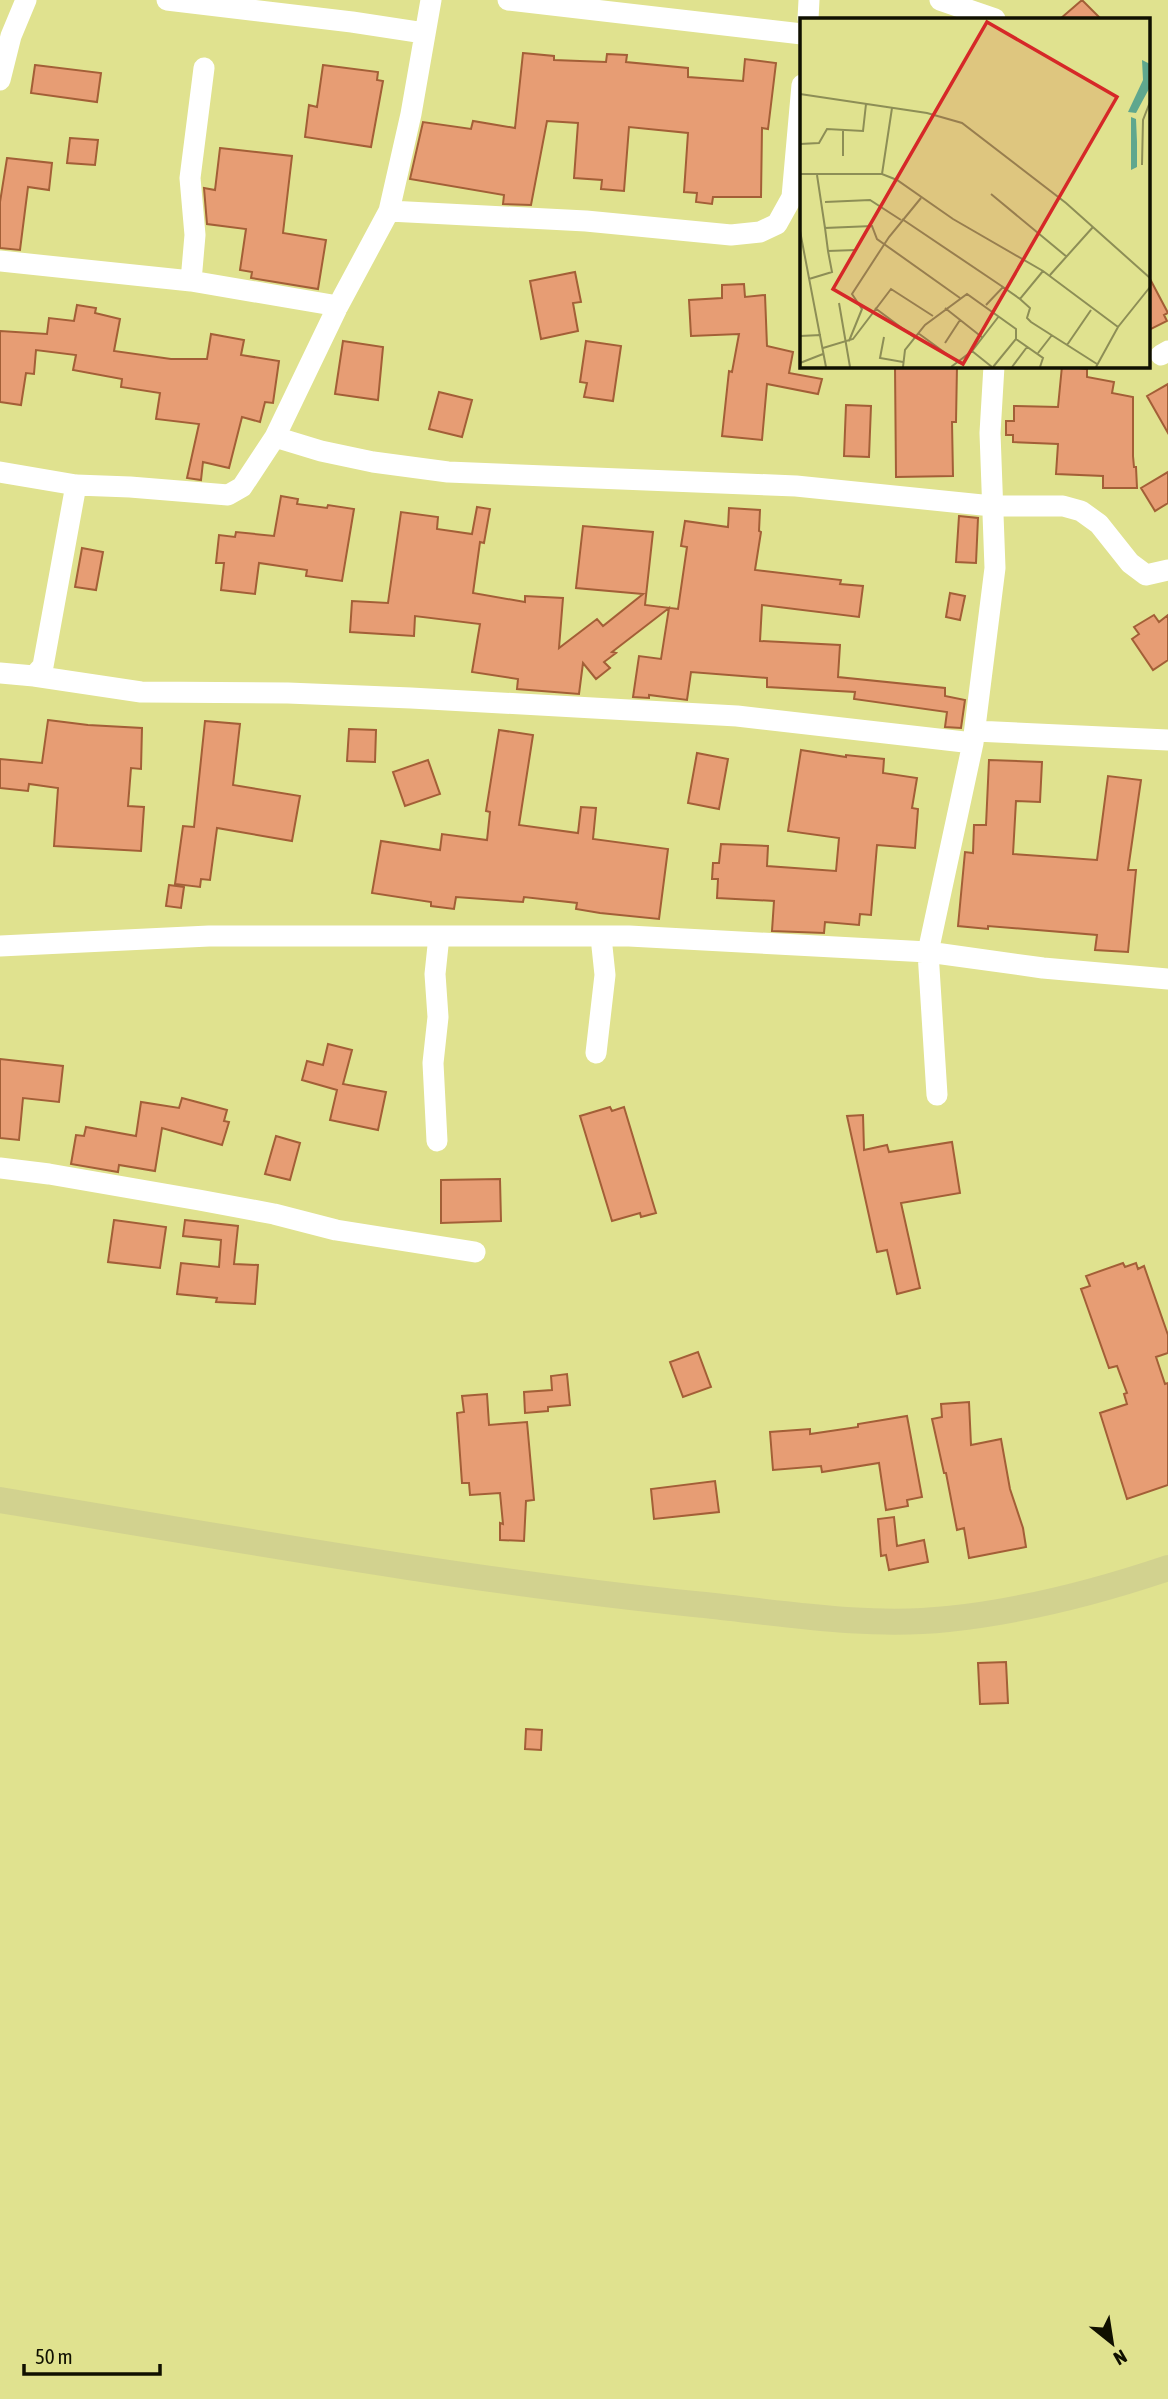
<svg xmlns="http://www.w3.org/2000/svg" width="1168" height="2399" font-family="'Asap Condensed',sans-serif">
<rect width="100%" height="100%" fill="#e0e28f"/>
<!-- building -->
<path fill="#e79d74" stroke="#a35f37" stroke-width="2" d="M1082,0L1101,19H1060Z
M523,53L554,56V60L606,62L607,54L627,55L626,62L688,68V77L743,81L745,59L776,63L768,129L762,128L761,197H713L712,204L696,202L697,193L684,192L688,133L629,127L624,191L601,189L602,180L574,178L578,123L547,121L531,205L503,204L504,195L410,179L423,122L471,129L473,121L515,128Z
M35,65L101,73L97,102L31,93Z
M323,65L378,72L377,80L383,81L371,147L305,137L309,105L317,107Z
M70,138L98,140L95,165L67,163Z
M220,148L292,156L283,233L326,240L318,289L251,278L252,272L240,270L246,229L207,224L204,188L215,190Z
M7,158L52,163L49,190L28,187L20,250L0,248V202Z
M575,272L581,302L573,303L578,331L541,339L530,281Z
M1149,277L1168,313L1164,315L1167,321L1149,330Z
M744,284L745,297L765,295L767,346L793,352L789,373L822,379L818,394L767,384L762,440L722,436L729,371L732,372L739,334L691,336L689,300L722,298V285Z
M77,305L96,308L95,313L120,319L114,351L171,359H207L211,334L244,340L241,355L279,361L273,403L265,402L260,422L242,417L229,468L203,462L201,480L187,478L199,424L156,419L160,393L121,387L122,379L73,370L76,355L36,350L34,374L26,373L21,405L0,402V331L47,334L49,318L74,321Z
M343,341L383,347L378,400L335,394Z
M586,341L621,346L613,401L584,397L587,383L580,382Z
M895,366H957L956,422H952L953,476L896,477Z
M1062,366L1087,369V377L1114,382L1112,393L1133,397V456L1134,467H1136L1137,488H1103V476L1056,474L1058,444L1013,442V435H1006V421H1014V406L1058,407Z
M1168,384V433L1147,396Z
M439,392L472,400L462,437L429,429Z
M846,405L871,406L869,457L844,456Z
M1168,472V503L1155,511L1141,488Z
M281,496L298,499L297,504L327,508L328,505L354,509L342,581L306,576L307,570L259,563L255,594L221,590L224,563H216L219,535L235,537L236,532L274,536Z
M477,507L490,509L484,543L480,542L473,593L525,602V596L563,598L559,648L597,619L603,626L643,594L576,588L583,526L653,532L645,605L678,609L687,547L681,546L685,521L728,527L729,508L760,510L759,531L761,532L755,570L841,580L840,584L863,586L859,617L762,605L760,641L840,645L838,677L945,688V696L965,700L961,728L945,727L947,712L854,699L855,692L767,687V678L691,672L687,700L649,695V698L633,697L639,656L661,659L669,608L612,652L616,653L604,662L610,668L596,679L583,663L579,694L517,689L518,679L472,672L480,624L415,616L414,636L350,632L352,601L388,603L401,512L438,517L437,529L472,534Z
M959,516L978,518L976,563L956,562Z
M82,548L103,552L96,590L75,587Z
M950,593L965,596L960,620L946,617Z
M1154,615L1159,622L1168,615V660L1153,670L1132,639L1139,634L1134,627Z
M48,720L88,725L142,728L141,769L131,768L128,806L144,807L141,851L54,846L58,788L29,784L28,791L0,788V759L42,763Z
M205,721L240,724L233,785L300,796L292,841L217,828L210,880L201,879L200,887L175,884L183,826L194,827Z
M349,729L376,730L375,762L347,761Z
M499,730L533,735L519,825L578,833L581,807L596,808L593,839L668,849L659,919L600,913L576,909L577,903L524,897L523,902L456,897L454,909L431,906V902L372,893L381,841L440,850L442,834L487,840L490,812L486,811Z
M801,750L846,757V755L884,759L883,773L917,778L912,808L918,809L915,848L877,845L871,915L860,914L859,925L825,922L824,933L772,931L774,901L717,898L718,879H712L713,863H719L721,844L768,846L767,866L836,871L839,838L788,831Z
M697,753L728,759L719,809L688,803Z
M428,760L440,794L405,806L393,772Z
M989,760L1042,762L1040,802L1016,801L1013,854L1097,860L1108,776L1141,780L1128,870H1136L1128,952L1095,950L1097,935L988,926V929L958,926L965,852L973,853L974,825H986Z
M169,885L184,887L181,908L166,906Z
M328,1044L352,1050L343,1084L386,1092L378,1130L330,1120L337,1090L302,1080L307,1061L323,1065Z
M0,1059L63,1066L59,1102L23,1098L19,1140L0,1138Z
M182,1098L227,1110L224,1121L229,1122L222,1145L162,1128L155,1171L119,1165L118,1172L71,1164L76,1135L84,1136L86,1127L136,1136L141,1102L179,1108Z
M610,1107L612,1111L624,1107L656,1213L641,1217L640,1213L612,1221L580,1116Z
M863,1115L864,1150L887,1145L889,1152L952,1142L960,1193L901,1203L920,1288L897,1294L887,1250L877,1252L847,1116Z
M276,1136L300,1143L290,1180L265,1174Z
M500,1179L501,1221L441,1223V1180Z
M114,1220L166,1227L160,1268L108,1262Z
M185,1220L238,1226L234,1264L258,1265L255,1304L216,1302L217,1298L177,1294L181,1263L219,1267L221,1240L183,1236Z
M1123,1263L1125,1267L1136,1263L1138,1269L1144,1266L1168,1335V1353L1156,1357L1165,1384L1168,1383V1485L1127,1499L1100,1413L1127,1404L1124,1394L1127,1393L1117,1366L1109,1368L1081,1289L1090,1286L1086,1276Z
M698,1352L711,1387L683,1397L670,1362Z
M567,1374L570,1405L548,1407V1411L525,1413L524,1392L552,1390L551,1376Z
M487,1394L489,1425L527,1422L534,1500L526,1501L524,1541L500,1540V1523L503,1524L500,1493L470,1495L469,1483H462L457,1413L464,1412L462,1396Z
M969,1402L971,1445L1001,1439L1010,1489L1023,1528L1026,1547L969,1558L964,1528L957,1530L946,1473H944L932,1419L942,1417L941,1404Z
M907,1416L922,1497L907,1500L908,1506L886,1510L879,1463L822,1472L821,1466L773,1470L770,1432L810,1429V1434L858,1427V1424Z
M715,1481L719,1512L654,1519L651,1489Z
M894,1517L897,1546L924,1540L928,1562L889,1570L886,1555L881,1556L878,1519Z
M1006,1662L1008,1703L980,1704L978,1663Z
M526,1729L542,1730L541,1750L525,1749Z"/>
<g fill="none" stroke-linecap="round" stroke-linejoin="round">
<!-- minor -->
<path stroke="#fff" stroke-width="21" d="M167,0L352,22L424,33
M508,0L802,34
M940,0L995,19
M808,19L809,0
M0,80L11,36L26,0
M389,211L586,221L731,235L760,232L777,224L792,197L802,85
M0,261L191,281L338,306
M191,281L195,235L190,178L204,68
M1161,355L1168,351
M275,437L321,451L373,462L448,472L796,486L992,506H1063L1081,511L1099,524L1130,563L1146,575L1168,570
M0,472L76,485L130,487L228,495L242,487L275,437L338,306L389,211L411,114L431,0
M0,673L34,676L43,666L76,485
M34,676L141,692L288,693L411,698L737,716L973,743
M975,731L1168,740
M0,946L209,936H629L928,952L1043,968L1168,979
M596,1053L605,975L601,937
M937,1095L928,952L973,743L995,568L990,433L994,366
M437,1141L433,1063L438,1017L435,974L439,936
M0,1168L49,1174L199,1200L274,1214L336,1230L475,1252"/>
<!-- major -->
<path stroke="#d2d28f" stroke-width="26" d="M0,1500C230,1538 461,1580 694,1604C777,1612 864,1628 948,1619C1023,1611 1097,1592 1168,1568"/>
</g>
<!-- overview -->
<g transform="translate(800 18)">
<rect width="350" height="350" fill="#e0e28f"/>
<path d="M342,42L350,46V69L336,95L328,94L343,62ZM331,99L336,101L337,124V149L331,152Z" fill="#5fa78e"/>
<path fill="none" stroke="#8d8e56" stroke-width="2" d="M0,76L127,95L162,105L266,185L350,260M0,126L19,125L27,111L63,113L66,86M43,138V112M342,147L343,102L350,84M0,156H82L97,162L153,201L243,253L318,309M82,156L92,90M17,157L25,210M191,176L267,239M25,184L70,182L101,202M102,201L203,269M0,213L26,349M56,232L28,233L25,210L72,208L77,221L160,280M250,257L293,209M9,261L32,254L28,233M220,281L230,290L227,300L231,304L297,346M39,285L50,349M186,287L203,269L220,281L243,253M75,290L114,319M145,290L183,320M118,315L159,345M0,318L21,317M84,319L80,340L103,344M216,321L243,340L240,349M49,323L62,291L52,276L89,219L121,180M145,325L160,302M267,327L291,292M23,330L53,321L91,271L133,298M172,333L192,349M238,335L252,317M0,345L23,336M103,349L105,332L125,307L167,276L216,311V321L193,349M151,349L172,333L199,298M212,349L227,329M296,349L318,309L350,269"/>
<path fill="#d62828" fill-opacity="0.15" stroke="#d62828" stroke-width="3.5" d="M187,4L317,79L163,346L33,271Z"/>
<rect width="350" height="350" fill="none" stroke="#101000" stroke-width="3.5"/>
</g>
<!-- north arrow -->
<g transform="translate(1112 2343) rotate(150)" stroke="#e0e28f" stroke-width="5" paint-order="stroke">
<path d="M0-5L12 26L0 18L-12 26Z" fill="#101000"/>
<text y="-10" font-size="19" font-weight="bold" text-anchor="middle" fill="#101000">N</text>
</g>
<!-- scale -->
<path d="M24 2364v10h136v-10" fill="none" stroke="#101000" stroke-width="3.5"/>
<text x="35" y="2364" font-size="21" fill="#101000" stroke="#e0e28f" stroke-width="5" paint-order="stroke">50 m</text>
</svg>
